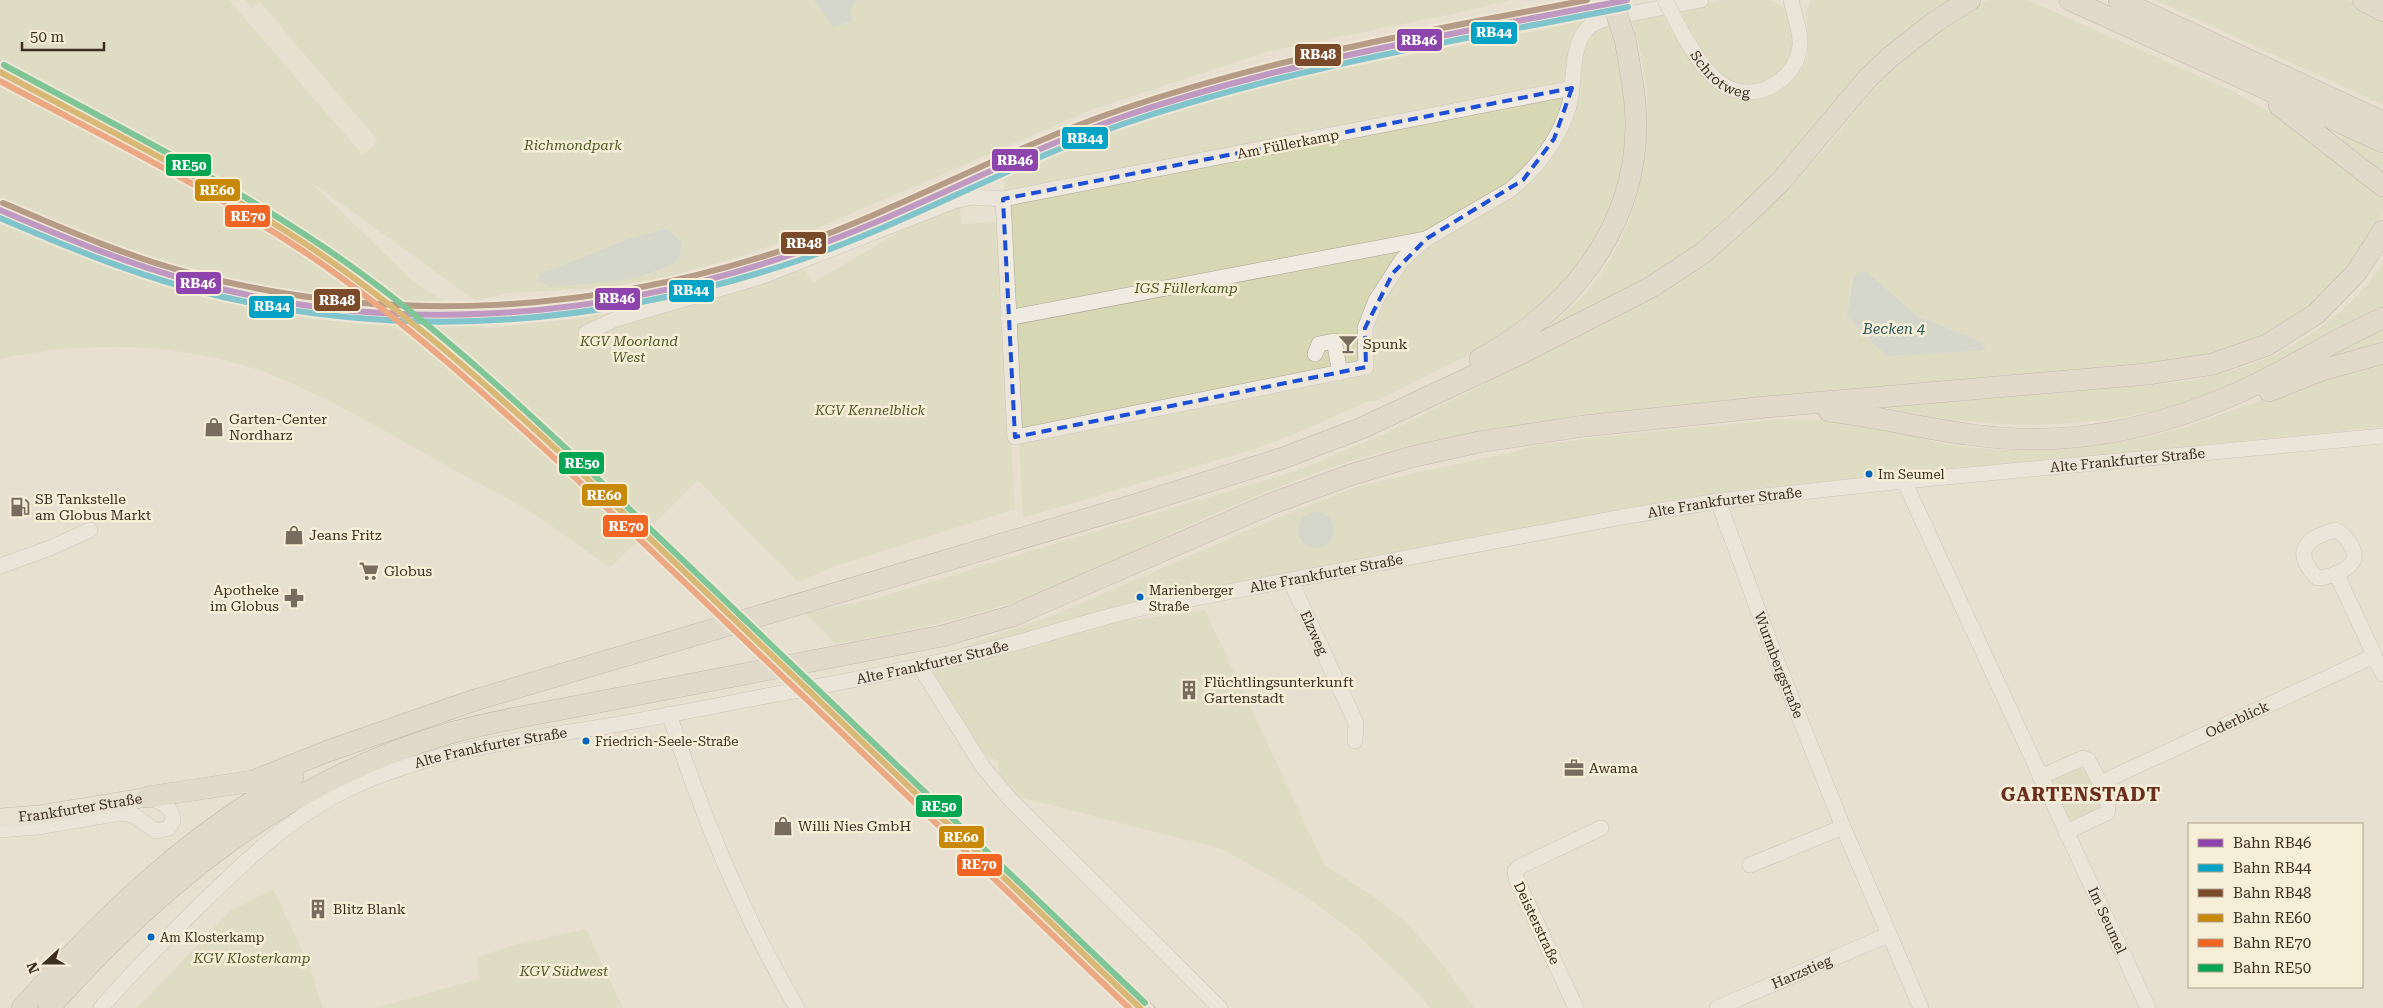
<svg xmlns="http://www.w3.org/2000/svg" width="2383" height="1008" font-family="'Roboto Serif',serif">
<rect width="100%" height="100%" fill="#e7e0d1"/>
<!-- green -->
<path fill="#d6d7b3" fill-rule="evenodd" d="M0,0H229L363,155L378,141L260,2L252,8L244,0H1511L1458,13L1270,51L1091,110L802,235L736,258L659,279L603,288L508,293L476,301L311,182L415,283L486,328L580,318L649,305L798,260L812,283L902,230L960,203L961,224L999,222L1015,509L836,566L798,582L698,480L610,568C583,549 557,529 529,511C499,493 467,478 436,460C383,430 329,398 272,375C186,342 89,340 0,359Z
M1725,0C1739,0 1755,0 1768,0C1801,7 1802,60 1777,78C1769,85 1751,85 1741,88C1706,69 1696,41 1679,7Z
M1811,0H1953L1730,222L1643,282L1543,331C1555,322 1567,312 1578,301C1637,241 1656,151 1644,69C1641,52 1635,34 1631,17L1660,11L1676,39L1700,70L1752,98L1773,94L1788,85L1800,72L1808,56L1806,13Z
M1988,0H2028L2231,90L2291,125L2383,196V211L2369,248L2326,297L2270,335L2198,360L1477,432C1454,437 1430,441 1407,446C1336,462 1267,491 1201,520C1137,548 1075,583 1008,604C951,622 894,634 835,644L805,613L873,599L1298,470L1384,434L1484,384L1529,358L1696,269L1740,235L1823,151L1875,88L1894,68L1918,46L1963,14ZM1866,271L1917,316L1974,339L1987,350L1886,356L1847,316L1852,276Z
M2155,0H2348L2383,19V105Z
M1609,14L1625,71L1630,138L1617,201L1564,288L1491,344L1376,401H1369L1295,434L1248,451L1023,518L1004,172L1062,147L1220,93L1272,81L1546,29Z
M2344,136L2383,154V178L2341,139Z
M2383,264V310C2332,335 2279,366 2226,388C2119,432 1994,434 1883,407L2182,382C2270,366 2329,336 2383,264Z
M2383,328V346L2325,359Z
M2383,361V427L1928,473L1796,484L1664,501L1179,595L962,650L961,647L1056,614L1272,520L1356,487L1415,473L1517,451L1531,446L1607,436L1789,419L1833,420L1899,432L1935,442L1962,447L2008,450L2068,449L2143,438L2186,427L2306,384Z
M1205,610L1325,866C1355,884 1388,903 1412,929C1435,953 1455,981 1474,1008H1430L1417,992L1356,934L1308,898L1222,849L1011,795L1000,781L998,761L979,753L928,674L1109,623Z
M2080,766C2092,771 2101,796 2101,808L2069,822L2051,781Z
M273,889L309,964L323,1008H137L230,911Z
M586,929L623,1008H375L478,979L477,957L514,945Z"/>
<!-- water -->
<path fill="#bcccc2" d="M814,0H856L851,7L852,21L833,27Z
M666,229L681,241V253L676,263L642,276L613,281L549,287L538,280L540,274L632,238Z
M1866,271L1917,316L1975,339L1987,350L1886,356L1847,316L1853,276L1859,272Z
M1298 530a18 18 0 1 1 36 0a18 18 0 1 1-36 0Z"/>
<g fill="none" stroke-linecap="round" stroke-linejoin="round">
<defs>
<g id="minor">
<path id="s1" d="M1684,36C1695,54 1707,75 1725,86C1756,104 1797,80 1800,45C1801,31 1794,14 1791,0"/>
<path d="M1572,88L1003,199L1015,437L1366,367L1365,328L1376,300L1402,260L1426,239L1510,190C1537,168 1559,139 1569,106C1576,82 1569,44 1590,26C1594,23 1600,21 1604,19L1701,0"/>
<path d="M1008,318L1425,239"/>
<path d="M586,333L616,319L760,277L954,201L972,197L1003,199"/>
<path d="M1315,354L1319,344L1334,341L1340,373"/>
<path id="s2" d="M1904,481L2148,1008"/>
<path id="s3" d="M1718,501L1778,664L1843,827L1921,1008"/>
<path d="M2335,530C2344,532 2358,551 2353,561C2348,571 2328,578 2318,578C2312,574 2309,569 2306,563C2297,543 2318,535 2335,530Z"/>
<path d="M0,566L50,548L90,530"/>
<path d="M2336,573L2383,674"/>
<path id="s4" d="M1290,580L1356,723L1355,741"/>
<path d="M919,665L983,767L1009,798L1220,1008"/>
<path d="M669,714C703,817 742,914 797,1008"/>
<path d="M2040,777L2083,758L2088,760C2094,771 2112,800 2107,813L2066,832"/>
<path id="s5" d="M2100,783L2374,656"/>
<path d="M0,830L37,827L120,813L133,815L156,831L169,828L173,820C172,805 160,802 148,797"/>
<path d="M1750,865L1843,827"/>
<path id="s6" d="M101,1008C128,976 159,946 189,916C236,870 281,824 340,793C424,751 517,740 608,726C659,717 710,707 761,697C842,682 924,667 1004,646C1051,634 1096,618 1143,608L1622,517L1718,501L1904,481L2383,436"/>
<path d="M1576,1008L1516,878L1515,871L1519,867L1601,828"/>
<path id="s7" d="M1717,1008L1888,935"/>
</g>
<g id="major">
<path id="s8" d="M0,818L39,815L148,797"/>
</g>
<path id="highway" d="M2070,0L2383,142
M2119,0L2383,122
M2363,0L2383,11
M2279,105L2383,186
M1480,359C1568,311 1635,231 1636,126C1636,97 1630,68 1625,39
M2269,391L2322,370L2383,353
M1829,411C1875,416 1920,428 1966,434C2056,448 2146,432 2228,397C2282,375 2330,341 2383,318
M148,797L253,781L328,751L475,700L1134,505L1283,458L1362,428L1520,354L1628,299L1653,286L1703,253L1744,217L1781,181L1868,78L1889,58L1936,21L1970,0
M22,1008C105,916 184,838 293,777
M49,1008C161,883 286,780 450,733C477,726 504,720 531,715L942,636L1012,616L1268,505L1350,475L1411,457L1479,442L1584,426L1766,407L2147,374L2213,364L2267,345L2316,314L2356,273L2383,231"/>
</defs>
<!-- minor casing -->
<use href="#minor" stroke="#ada599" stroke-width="16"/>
<!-- major casing -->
<use href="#major" stroke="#928b80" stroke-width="20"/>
<!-- highway casing -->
<use href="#highway" stroke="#928b80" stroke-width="22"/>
<!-- minor -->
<use href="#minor" stroke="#efebe3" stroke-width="15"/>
<!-- major -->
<use href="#major" stroke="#e6e1d4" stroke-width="19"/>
<!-- highway -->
<use href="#highway" stroke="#dad1c2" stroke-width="21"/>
<defs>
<path id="rail" d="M0,62C122,129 245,192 360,271C445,331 522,405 598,476L1153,1008"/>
</defs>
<!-- rail casing -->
<use href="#rail" stroke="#afaaa2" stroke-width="5"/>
<!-- rail -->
<use href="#rail" stroke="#f7eed8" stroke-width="3" stroke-dasharray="9" stroke-linecap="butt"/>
<defs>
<path id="minor-bridge" d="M1665,0L1684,36"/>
<path id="highway-bridge" d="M1612,0L1625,39"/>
</defs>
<!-- minor-bridge casing -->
<use href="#minor-bridge" stroke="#ada599" stroke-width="16" stroke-linecap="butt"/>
<!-- highway-bridge casing -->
<use href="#highway-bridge" stroke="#928b80" stroke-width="22" stroke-linecap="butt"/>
<!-- minor-bridge -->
<use href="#minor-bridge" stroke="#efebe3" stroke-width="15"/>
<!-- highway-bridge -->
<use href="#highway-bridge" stroke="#dad1c2" stroke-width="21"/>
<defs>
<path id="rail-1" d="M0,210C63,237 125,263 191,281C388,337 601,320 793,254C906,216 1010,156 1122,117C1286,61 1458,33 1627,0"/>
<path id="rail-2" d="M0,218C63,245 125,271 191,289C394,343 597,327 794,262C907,224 1011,164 1123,124C1287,68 1459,40 1628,7"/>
<path id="rail-3" d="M3,203C66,230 130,258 197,275C395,326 598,313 792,247C904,208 1008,148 1120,110C1272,58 1430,30 1587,0"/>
<path id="rail-4" d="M0,72C107,130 218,184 319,253C409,315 489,387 569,461L1140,1008"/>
<path id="rail-5" d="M0,81C106,138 215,191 315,259C404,321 484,393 564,467L1129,1008"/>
<path id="rail-6" d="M4,65C111,123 221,178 322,246C413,307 494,381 574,456L1145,1003"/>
</defs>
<!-- rail-1 casing -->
<use href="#rail-1" stroke="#f7eed8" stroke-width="10"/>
<!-- rail-2 casing -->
<use href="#rail-2" stroke="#f7eed8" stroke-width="10"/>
<!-- rail-3 casing -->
<use href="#rail-3" stroke="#f7eed8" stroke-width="10"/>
<!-- rail-4 casing -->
<use href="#rail-4" stroke="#f7eed8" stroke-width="10"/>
<!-- rail-5 casing -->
<use href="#rail-5" stroke="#f7eed8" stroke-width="10"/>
<!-- rail-6 casing -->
<use href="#rail-6" stroke="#f7eed8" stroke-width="10"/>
<!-- rail-1 -->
<use href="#rail-1" stroke="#8e44ad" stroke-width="6"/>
<!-- rail-2 -->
<use href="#rail-2" stroke="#03a3c5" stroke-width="6"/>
<!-- rail-3 -->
<use href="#rail-3" stroke="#7a4b2a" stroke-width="6"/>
<!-- rail-4 -->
<use href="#rail-4" stroke="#c88808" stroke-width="6"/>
<!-- rail-5 -->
<use href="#rail-5" stroke="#f26522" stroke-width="6"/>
<!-- rail-6 -->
<use href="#rail-6" stroke="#00a651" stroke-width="6"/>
</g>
<!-- marked area -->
<path d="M0 0H2383V1008H0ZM1572,88L1554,139L1523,180L1426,239L1393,273L1365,328L1366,367L1015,437L1003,199Z" fill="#e7e0d1" fill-opacity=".55" fill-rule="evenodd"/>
<path fill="none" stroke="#1d4ed8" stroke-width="4" stroke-dasharray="10 6" stroke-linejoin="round" d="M1572,88L1554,139L1523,180L1426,239L1393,273L1365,328L1366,367L1015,437L1003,199Z"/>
<!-- icons -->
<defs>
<symbol id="bar-bare" viewBox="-9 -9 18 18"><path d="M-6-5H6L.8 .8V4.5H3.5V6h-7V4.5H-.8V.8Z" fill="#786c5e" stroke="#f7eed8" stroke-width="2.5" paint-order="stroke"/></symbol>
<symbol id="shop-bare" viewBox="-9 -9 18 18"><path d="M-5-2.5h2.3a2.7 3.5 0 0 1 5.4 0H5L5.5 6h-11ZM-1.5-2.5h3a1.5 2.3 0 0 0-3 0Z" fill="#786c5e" stroke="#f7eed8" stroke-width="2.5" paint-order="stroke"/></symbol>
<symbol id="fuel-bare" viewBox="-9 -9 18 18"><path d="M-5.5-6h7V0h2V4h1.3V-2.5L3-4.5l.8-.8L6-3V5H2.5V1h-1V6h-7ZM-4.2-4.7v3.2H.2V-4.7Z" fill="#786c5e" stroke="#f7eed8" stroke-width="2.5" paint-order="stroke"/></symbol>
<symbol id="supermarket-bare" viewBox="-9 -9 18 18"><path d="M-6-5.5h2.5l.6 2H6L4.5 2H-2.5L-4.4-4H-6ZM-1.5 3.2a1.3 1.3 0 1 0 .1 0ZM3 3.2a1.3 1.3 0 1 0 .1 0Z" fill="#786c5e" stroke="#f7eed8" stroke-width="2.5" paint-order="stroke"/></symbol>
<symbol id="pharmacy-bare" viewBox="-9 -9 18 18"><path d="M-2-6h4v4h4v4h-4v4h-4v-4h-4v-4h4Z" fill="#786c5e" stroke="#f7eed8" stroke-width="2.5" paint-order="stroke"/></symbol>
<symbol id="building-bare" viewBox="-9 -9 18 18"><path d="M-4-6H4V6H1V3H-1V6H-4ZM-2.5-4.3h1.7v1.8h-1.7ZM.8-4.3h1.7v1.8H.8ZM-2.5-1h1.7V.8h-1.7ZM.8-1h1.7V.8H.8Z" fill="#786c5e" stroke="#f7eed8" stroke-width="2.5" paint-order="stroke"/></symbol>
<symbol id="office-bare" viewBox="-9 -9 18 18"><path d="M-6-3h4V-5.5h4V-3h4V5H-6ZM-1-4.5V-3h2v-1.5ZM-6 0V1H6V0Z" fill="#786c5e" stroke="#f7eed8" stroke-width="2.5" paint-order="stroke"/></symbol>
</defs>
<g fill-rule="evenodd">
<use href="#bar-bare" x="1334" y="330" width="28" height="28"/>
<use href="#shop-bare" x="200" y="413" width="28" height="28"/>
<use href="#fuel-bare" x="6" y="493" width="28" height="28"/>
<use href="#shop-bare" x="280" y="521" width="28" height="28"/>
<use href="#supermarket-bare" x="355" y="557" width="28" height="28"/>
<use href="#pharmacy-bare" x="280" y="584" width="28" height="28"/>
<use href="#building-bare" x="1175" y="676" width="28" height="28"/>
<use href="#office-bare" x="1560" y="754" width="28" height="28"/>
<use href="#shop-bare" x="769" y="812" width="28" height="28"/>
<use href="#building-bare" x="304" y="895" width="28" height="28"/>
</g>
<!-- markers -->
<g fill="#0065bd" stroke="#f7eed8" stroke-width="2">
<circle cx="1869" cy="474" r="4.5"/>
<circle cx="1140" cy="597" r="4.5"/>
<circle cx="586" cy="741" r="4.5"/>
<circle cx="151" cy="937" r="4.5"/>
</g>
<g text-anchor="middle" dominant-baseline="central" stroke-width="5" stroke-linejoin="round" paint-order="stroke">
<!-- bus labels -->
<g font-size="13" fill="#3d2e20" stroke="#f7eed8" text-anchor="start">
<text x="1878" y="474">Im Seumel</text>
<text x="1149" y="590">Marienberger<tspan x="1149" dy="16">Straße</tspan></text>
<text x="595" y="741">Friedrich-Seele-Straße</text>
<text x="160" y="937">Am Klosterkamp</text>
</g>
<!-- street labels -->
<g font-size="14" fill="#3d2e20" stroke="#f7eed8">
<text stroke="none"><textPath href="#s1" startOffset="55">Schrotweg</textPath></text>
<text transform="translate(1288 144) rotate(-11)">Am Füllerkamp</text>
<text stroke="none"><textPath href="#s6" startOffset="2145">Alte Frankfurter Straße</textPath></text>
<text stroke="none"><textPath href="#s6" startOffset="1740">Alte Frankfurter Straße</textPath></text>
<text stroke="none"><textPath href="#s6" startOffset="1335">Alte Frankfurter Straße</textPath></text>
<text stroke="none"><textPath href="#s4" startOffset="58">Elzweg</textPath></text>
<text stroke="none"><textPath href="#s6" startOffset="931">Alte Frankfurter Straße</textPath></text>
<text stroke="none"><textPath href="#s3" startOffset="175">Wurmbergstraße</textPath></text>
<text stroke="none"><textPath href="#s5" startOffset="151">Oderblick</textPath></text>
<text stroke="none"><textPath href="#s6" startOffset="481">Alte Frankfurter Straße</textPath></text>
<text stroke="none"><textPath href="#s8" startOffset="81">Frankfurter Straße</textPath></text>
<text stroke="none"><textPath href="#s2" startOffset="484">Im Seumel</textPath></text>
<text transform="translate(1537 923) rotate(65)">Deisterstraße</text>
<text stroke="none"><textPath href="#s7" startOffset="92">Harzstieg</textPath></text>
</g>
<!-- park labels -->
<g font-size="14" font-style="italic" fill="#4d5a26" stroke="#f7eed8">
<text x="573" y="145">Richmondpark</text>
<text x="1186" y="288">IGS Füllerkamp</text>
<text x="629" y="341">KGV Moorland<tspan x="629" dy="16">West</tspan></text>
<text x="870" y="410">KGV Kennelblick</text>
<text x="252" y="958">KGV Klosterkamp</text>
<text x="564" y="971">KGV Südwest</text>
</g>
<!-- poi labels -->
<g font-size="14" fill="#3d2e20" stroke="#f7eed8" text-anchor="start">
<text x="1363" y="344">Spunk</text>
<text x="229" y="419">Garten-Center<tspan x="229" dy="16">Nordharz</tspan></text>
<text x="35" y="499">SB Tankstelle<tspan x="35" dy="16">am Globus Markt</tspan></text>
<text x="309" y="535">Jeans Fritz</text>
<text x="384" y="571">Globus</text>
<text x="279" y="590" text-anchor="end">Apotheke<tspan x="279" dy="16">im Globus</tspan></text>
<text x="1204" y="682">Flüchtlingsunterkunft<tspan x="1204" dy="16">Gartenstadt</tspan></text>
<text x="1589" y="768">Awama</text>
<text x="798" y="826">Willi Nies GmbH</text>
<text x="333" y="909">Blitz Blank</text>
</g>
<!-- water labels -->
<g font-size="15" font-style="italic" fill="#2f5d5a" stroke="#f7eed8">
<text x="1894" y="329">Becken 4</text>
</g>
<!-- district labels -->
<g font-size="19" font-weight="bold" letter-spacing="1" fill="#6b2e1e" stroke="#f7eed8">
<text x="2081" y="794">GARTENSTADT</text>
</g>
</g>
<g stroke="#f7eed8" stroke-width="2">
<rect x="1470" y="21" width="48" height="24" rx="5" fill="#03a3c5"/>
<rect x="1396" y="28" width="47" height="24" rx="5" fill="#8e44ad"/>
<rect x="1294" y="43" width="48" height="24" rx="5" fill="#7a4b2a"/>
<rect x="1061" y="126" width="48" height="24" rx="5" fill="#03a3c5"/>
<rect x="991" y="148" width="48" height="24" rx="5" fill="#8e44ad"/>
<rect x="165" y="153" width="47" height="24" rx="5" fill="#00a651"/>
<rect x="194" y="178" width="47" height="24" rx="5" fill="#c88808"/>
<rect x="224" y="204" width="47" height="24" rx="5" fill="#f26522"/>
<rect x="780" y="231" width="47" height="24" rx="5" fill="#7a4b2a"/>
<rect x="175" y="271" width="47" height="24" rx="5" fill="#8e44ad"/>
<rect x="668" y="279" width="47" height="24" rx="5" fill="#03a3c5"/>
<rect x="594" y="287" width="47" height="24" rx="5" fill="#8e44ad"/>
<rect x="313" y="288" width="48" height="24" rx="5" fill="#7a4b2a"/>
<rect x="248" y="295" width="47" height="24" rx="5" fill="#03a3c5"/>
<rect x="558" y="451" width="47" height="24" rx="5" fill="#00a651"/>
<rect x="581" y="483" width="47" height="24" rx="5" fill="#c88808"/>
<rect x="602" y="514" width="47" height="24" rx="5" fill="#f26522"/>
<rect x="915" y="794" width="48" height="24" rx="5" fill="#00a651"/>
<rect x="938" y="825" width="47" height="24" rx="5" fill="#c88808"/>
<rect x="956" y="853" width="47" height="24" rx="5" fill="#f26522"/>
</g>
<g font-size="14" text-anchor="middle" font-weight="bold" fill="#fff">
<text x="1494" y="37">RB44</text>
<text x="1419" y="45">RB46</text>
<text x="1318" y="59">RB48</text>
<text x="1085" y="143">RB44</text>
<text x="1015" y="165">RB46</text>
<text x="189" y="170">RE50</text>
<text x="217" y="195">RE60</text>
<text x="248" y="221">RE70</text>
<text x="804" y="248">RB48</text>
<text x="198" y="288">RB46</text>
<text x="691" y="295">RB44</text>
<text x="617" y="303">RB46</text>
<text x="337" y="305">RB48</text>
<text x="272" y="311">RB44</text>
<text x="582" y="468">RE50</text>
<text x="604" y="500">RE60</text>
<text x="626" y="531">RE70</text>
<text x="939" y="811">RE50</text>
<text x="961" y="842">RE60</text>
<text x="979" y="869">RE70</text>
</g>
<!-- legend -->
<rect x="2188" y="823" width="175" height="165" fill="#f7eed8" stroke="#ada18e"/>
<rect x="2198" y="839" width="25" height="8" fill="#8e44ad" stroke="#ada18e"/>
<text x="2233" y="848" font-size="15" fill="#3d2e20">Bahn RB46</text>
<rect x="2198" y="864" width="25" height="8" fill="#03a3c5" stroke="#ada18e"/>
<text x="2233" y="873" font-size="15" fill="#3d2e20">Bahn RB44</text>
<rect x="2198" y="889" width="25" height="8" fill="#7a4b2a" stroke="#ada18e"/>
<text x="2233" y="898" font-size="15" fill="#3d2e20">Bahn RB48</text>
<rect x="2198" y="914" width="25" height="8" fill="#c88808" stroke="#ada18e"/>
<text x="2233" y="923" font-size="15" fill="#3d2e20">Bahn RE60</text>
<rect x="2198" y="939" width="25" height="8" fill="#f26522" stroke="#ada18e"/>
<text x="2233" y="948" font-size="15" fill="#3d2e20">Bahn RE70</text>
<rect x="2198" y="964" width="25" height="8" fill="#00a651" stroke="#ada18e"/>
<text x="2233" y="973" font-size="15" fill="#3d2e20">Bahn RE50</text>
<!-- north arrow -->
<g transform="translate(45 963) rotate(249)" stroke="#f7eed8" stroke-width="4" paint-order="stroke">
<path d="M0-4L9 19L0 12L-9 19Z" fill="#3d2e20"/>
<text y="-8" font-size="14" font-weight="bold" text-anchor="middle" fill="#3d2e20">N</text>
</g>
<!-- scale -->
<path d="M22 42v8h82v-8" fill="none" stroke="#3d2e20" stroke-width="2.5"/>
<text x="30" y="42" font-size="15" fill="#3d2e20" stroke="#f7eed8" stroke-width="4" paint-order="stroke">50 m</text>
</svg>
